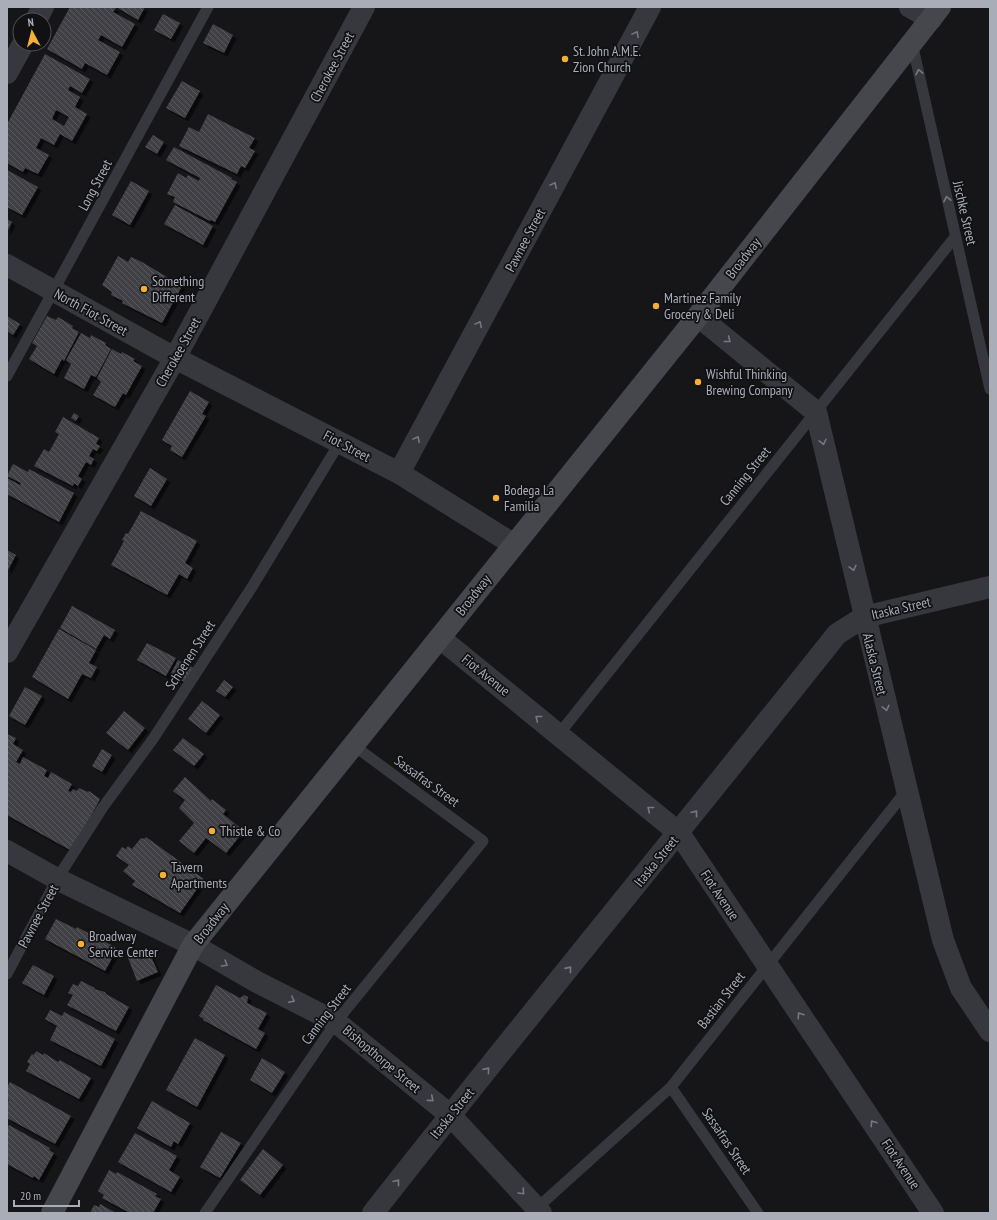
<svg xmlns="http://www.w3.org/2000/svg" width="997" height="1220" font-family="'PT Sans Narrow',sans-serif">
<defs>
<pattern id="building-back-hatch" width="6" height="6" patternUnits="userSpaceOnUse"><rect width="6" height="6" fill="#404145"/><path d="M-1 5l2 2M0 0l6 6M5-1l2 2" fill="none" stroke="#595a5e"/></pattern>
<filter id="shadow"><feDropShadow dx="3.5" dy="3.5" stdDeviation="0" flood-color="#0009"/></filter>
</defs>
<rect width="100%" height="100%" fill="#161618"/>
<!-- building -->
<path fill="url(#building-back-hatch)" fill-rule="evenodd" filter="url(#shadow)" d="M70,7H114L116,8L113,12L135,24L122,47L101,35L100,37L98,40L120,52L107,75L85,63L82,69L47,49Z
M116,7H145L138,20Z
M163,14L180,23L171,39L154,30Z
M213,24L233,35L224,53L203,43Z
M45,54L90,79L82,93L70,86L68,90L80,97L75,107L87,114L72,141L60,134L54,145L41,138L36,148L49,155L38,174L25,168L23,172L7,163V124ZM56,110L69,117L64,126L52,119Z
M182,81L200,91L185,118L166,108Z
M208,114L255,138L249,148L255,151L245,168L241,166L237,174L179,146L189,127L199,132Z
M153,135L164,142L157,154L145,147Z
M174,147L232,178L231,179L237,182L215,222L211,220L210,221L173,202L175,197L167,194L178,173L186,178L188,175L199,181L200,178L166,160Z
M7,170L38,187L22,215L7,207Z
M131,181L149,191L130,225L112,215Z
M175,205L213,226L203,245L164,224Z
M7,219L12,222L7,232Z
M118,256L128,262L131,257L142,262L182,286L162,323L122,303L123,301L111,295L112,292L102,285Z
M7,316L20,324L13,335L7,331Z
M47,316L56,320L58,317L73,326L72,328L79,332L64,361L62,359L54,374L29,359L37,346L32,343Z
M81,333L90,338L91,335L106,343L105,345L111,349L96,377L91,375L84,389L64,378L71,364L66,360Z
M112,349L121,354L122,352L135,359L133,361L142,366L126,395L123,393L115,407L93,395L101,382L97,378Z
M190,391L209,402L202,414L206,416L182,457L170,450L172,446L162,440Z
M74,413L79,416L76,421L71,418Z
M63,417L99,438L96,444L100,446L97,451L93,449L89,456L94,459L91,465L86,462L78,476L82,479L78,486L74,483L73,486L34,466L44,449L49,452L59,434L55,432Z
M13,464L28,472L29,469L74,493L59,522L7,494V478L20,485L21,483L7,476Z
M150,468L167,479L151,506L134,496Z
M141,511L197,541L185,563L193,568L187,579L179,574L167,595L111,565L124,541L122,540L126,533L128,534Z
M7,550L16,555L7,572Z
M72,606L115,630L110,639L104,635L96,649L60,628Z
M59,629L96,650L89,663L97,667L91,678L82,674L68,699L32,677Z
M147,643L176,658L166,676L137,660Z
M178,660L196,669L189,684L170,675Z
M224,680L233,687L225,697L216,691Z
M25,687L42,696L25,725L9,716Z
M202,701L220,715L206,733L188,719Z
M124,711L145,728L128,750L106,733Z
M7,734L16,738L13,744L23,750L16,762L20,764L23,757L47,770L44,776L48,778L51,772L72,784L68,791L71,792L73,789L77,791L79,788L88,792L89,791L100,799L72,851L7,815Z
M183,738L204,754L194,766L173,750Z
M102,749L112,755L102,772L92,766Z
M185,777L211,801L212,799L226,810L223,814L244,831L226,853L206,838L194,853L179,841L194,823L179,808L185,800L173,791Z
M146,837L204,879L180,913L132,885L135,881L123,871L129,865L116,856L122,847L126,849L128,846L132,849L141,838L144,839Z
M56,919L76,929L77,927L115,947L116,951L105,971L45,939Z
M148,950L158,972L137,981L128,958Z
M33,965L54,976L44,995L22,983Z
M81,981L95,988L94,989L105,992L106,994L129,1007L116,1031L67,1005L73,995L68,993L73,984L78,986Z
M216,985L240,998L244,995L248,997L247,1003L267,1013L258,1029L265,1033L256,1049L203,1020L204,1019L199,1016Z
M50,1010L62,1016L64,1012L115,1039L101,1066L50,1040L57,1026L45,1019Z
M195,1038L225,1055L197,1107L166,1090Z
M36,1051L43,1055L44,1053L58,1062L60,1060L91,1078L79,1099L26,1071L30,1064L27,1062L32,1054L34,1055Z
M262,1058L285,1072L272,1093L250,1080Z
M10,1082L71,1116L55,1144L7,1118V1104L9,1100L7,1099V1087Z
M152,1101L190,1123L178,1144L174,1141L171,1147L137,1128Z
M9,1125L50,1148L49,1150L54,1153L39,1180L34,1176L33,1178L7,1164V1128Z
M221,1132L241,1143L220,1178L200,1167Z
M135,1133L177,1156L169,1170L180,1177L171,1192L118,1162Z
M263,1149L283,1165L260,1195L240,1180Z
M109,1170L116,1174L117,1172L157,1194L155,1196L161,1199L153,1213H130L102,1198L104,1195L98,1191Z
M100,1204L116,1213H90L94,1205L99,1207Z"/>
<g fill="none" stroke-linecap="round" stroke-linejoin="round">
<!-- lane -->
<path stroke="#37383d" stroke-width="11" d="M912,43L990,389
M7,376L208,7
M559,734L955,237
M7,974L57,879L103,807L153,739L252,587L340,442
M671,1087L758,1213
M537,1208L671,1087L906,791
M205,1213L336,1022L483,841L353,745"/>
<!-- street -->
<path stroke="#37383d" stroke-width="22" d="M910,7L931,19
M36,20L43,7
M7,73L23,44
M7,265L175,358L399,473L513,544
M698,316L816,412L943,940L961,988L990,1031
M399,473L650,7
M440,638L679,833L933,1213
M7,652L175,358L364,7
M7,851L57,879L193,945L257,982L336,1022L450,1115L541,1213
M373,1213C526,1018 684,827 837,634L864,617L990,587"/>
<!-- secondary -->
<path stroke="#45474d" stroke-width="22" d="M52,1213L193,945L698,316L940,7"/>
</g>
<!-- one-way arrows -->
<defs><path id="oneway-chevron" d="M-2-3.5L2.5 0L-2 3.5" fill="none" stroke-width="1.6" stroke-linecap="round" stroke-linejoin="round"/></defs>
<g stroke="#757881">
<use href="#oneway-chevron" transform="translate(636 34) rotate(-62)"/>
<use href="#oneway-chevron" transform="translate(919 72) rotate(-102)"/>
<use href="#oneway-chevron" transform="translate(554 185) rotate(-62)"/>
<use href="#oneway-chevron" transform="translate(947 199) rotate(-102)"/>
<use href="#oneway-chevron" transform="translate(479 324) rotate(-62)"/>
<use href="#oneway-chevron" transform="translate(728 340) rotate(39)"/>
<use href="#oneway-chevron" transform="translate(417 439) rotate(-62)"/>
<use href="#oneway-chevron" transform="translate(823 442) rotate(77)"/>
<use href="#oneway-chevron" transform="translate(853 568) rotate(77)"/>
<use href="#oneway-chevron" transform="translate(886 708) rotate(76)"/>
<use href="#oneway-chevron" transform="translate(538 718) rotate(-141)"/>
<use href="#oneway-chevron" transform="translate(650 809) rotate(-141)"/>
<use href="#oneway-chevron" transform="translate(695 813) rotate(-52)"/>
<use href="#oneway-chevron" transform="translate(225 964) rotate(30)"/>
<use href="#oneway-chevron" transform="translate(569 969) rotate(-51)"/>
<use href="#oneway-chevron" transform="translate(292 1000) rotate(26)"/>
<use href="#oneway-chevron" transform="translate(800 1015) rotate(-124)"/>
<use href="#oneway-chevron" transform="translate(487 1070) rotate(-51)"/>
<use href="#oneway-chevron" transform="translate(431 1099) rotate(40)"/>
<use href="#oneway-chevron" transform="translate(873 1123) rotate(-124)"/>
<use href="#oneway-chevron" transform="translate(397 1182) rotate(-52)"/>
<use href="#oneway-chevron" transform="translate(522 1192) rotate(47)"/>
</g>
<!-- markers -->
<g fill="#f2b134" stroke="#111113" stroke-width="1.5">
<circle cx="565" cy="59" r="4"/>
<circle cx="144" cy="289" r="4"/>
<circle cx="656" cy="306" r="4"/>
<circle cx="698" cy="382" r="4"/>
<circle cx="496" cy="498" r="4"/>
<circle cx="212" cy="831" r="4"/>
<circle cx="163" cy="875" r="4"/>
<circle cx="81" cy="944" r="4"/>
</g>
<g text-anchor="middle" dominant-baseline="central" stroke-width="3.5" stroke-linejoin="round" paint-order="stroke">
<!-- poi labels -->
<g font-size="14" fill="#a8adb8" stroke="#111113" text-anchor="start">
<text x="573" y="51">St. John A.M.E.<tspan x="573" dy="16">Zion Church</tspan></text>
<text x="152" y="281">Something<tspan x="152" dy="16">Different</tspan></text>
<text x="664" y="298">Martinez Family<tspan x="664" dy="16">Grocery &amp; Deli</tspan></text>
<text x="706" y="374">Wishful Thinking<tspan x="706" dy="16">Brewing Company</tspan></text>
<text x="504" y="490">Bodega La<tspan x="504" dy="16">Familia</tspan></text>
<text x="220" y="831">Thistle &amp; Co</text>
<text x="171" y="867">Tavern<tspan x="171" dy="16">Apartments</tspan></text>
<text x="89" y="936">Broadway<tspan x="89" dy="16">Service Center</tspan></text>
</g>
<!-- street labels -->
<g font-size="14" fill="#a8adb8" stroke="#111113">
<text transform="translate(332 67) rotate(-62)">Cherokee Street</text>
<text transform="translate(95 185) rotate(-62)">Long Street</text>
<text transform="translate(965 213) rotate(77)">Jischke Street</text>
<text transform="translate(525 240) rotate(-62)">Pawnee Street</text>
<text transform="translate(743 258) rotate(-52)">Broadway</text>
<text transform="translate(91 312) rotate(29)">North Fiot Street</text>
<text transform="translate(178 352) rotate(-61)">Cherokee Street</text>
<text transform="translate(347 446) rotate(28)">Fiot Street</text>
<text transform="translate(745 476) rotate(-51)">Canning Street</text>
<text transform="translate(473 595) rotate(-52)">Broadway</text>
<text transform="translate(901 608) rotate(-13)">Itaska Street</text>
<text transform="translate(190 655) rotate(-57)">Schoenen Street</text>
<text transform="translate(875 664) rotate(76)">Alaska Street</text>
<text transform="translate(486 675) rotate(39)">Fiot Avenue</text>
<text transform="translate(427 781) rotate(36)">Sassafras Street</text>
<text transform="translate(656 861) rotate(-51)">Itaska Street</text>
<text transform="translate(720 895) rotate(56)">Fiot Avenue</text>
<text transform="translate(38 916) rotate(-62)">Pawnee Street</text>
<text transform="translate(211 923) rotate(-52)">Broadway</text>
<text transform="translate(721 1000) rotate(-52)">Bastian Street</text>
<text transform="translate(326 1014) rotate(-53)">Canning Street</text>
<text transform="translate(382 1059) rotate(40)">Bishopthorpe Street</text>
<text transform="translate(452 1113) rotate(-51)">Itaska Street</text>
<text transform="translate(727 1141) rotate(56)">Sassafras Street</text>
<text transform="translate(901 1164) rotate(56)">Fiot Avenue</text>
</g>
</g>
<!-- border -->
<rect width="997" height="1220" fill="none" stroke="#a8adb8" stroke-width="16"/>
<!-- north arrow -->
<g transform="translate(32 32) rotate(353)"><circle r="19" fill="#111113" stroke="#4d4f55"/>
<path d="M0-3L7 15L0 10L-7 15Z" fill="#f2b134"/>
<text y="-6" font-size="11" font-weight="bold" text-anchor="middle" fill="#a8adb8">N</text>
</g>
<!-- scale -->
<path d="M14 1200v6h65v-6" fill="none" stroke="#a8adb8" stroke-width="2"/>
<text x="20" y="1200" font-size="12" fill="#a8adb8" stroke="#111113" stroke-width="3" paint-order="stroke">20 m</text>
</svg>
